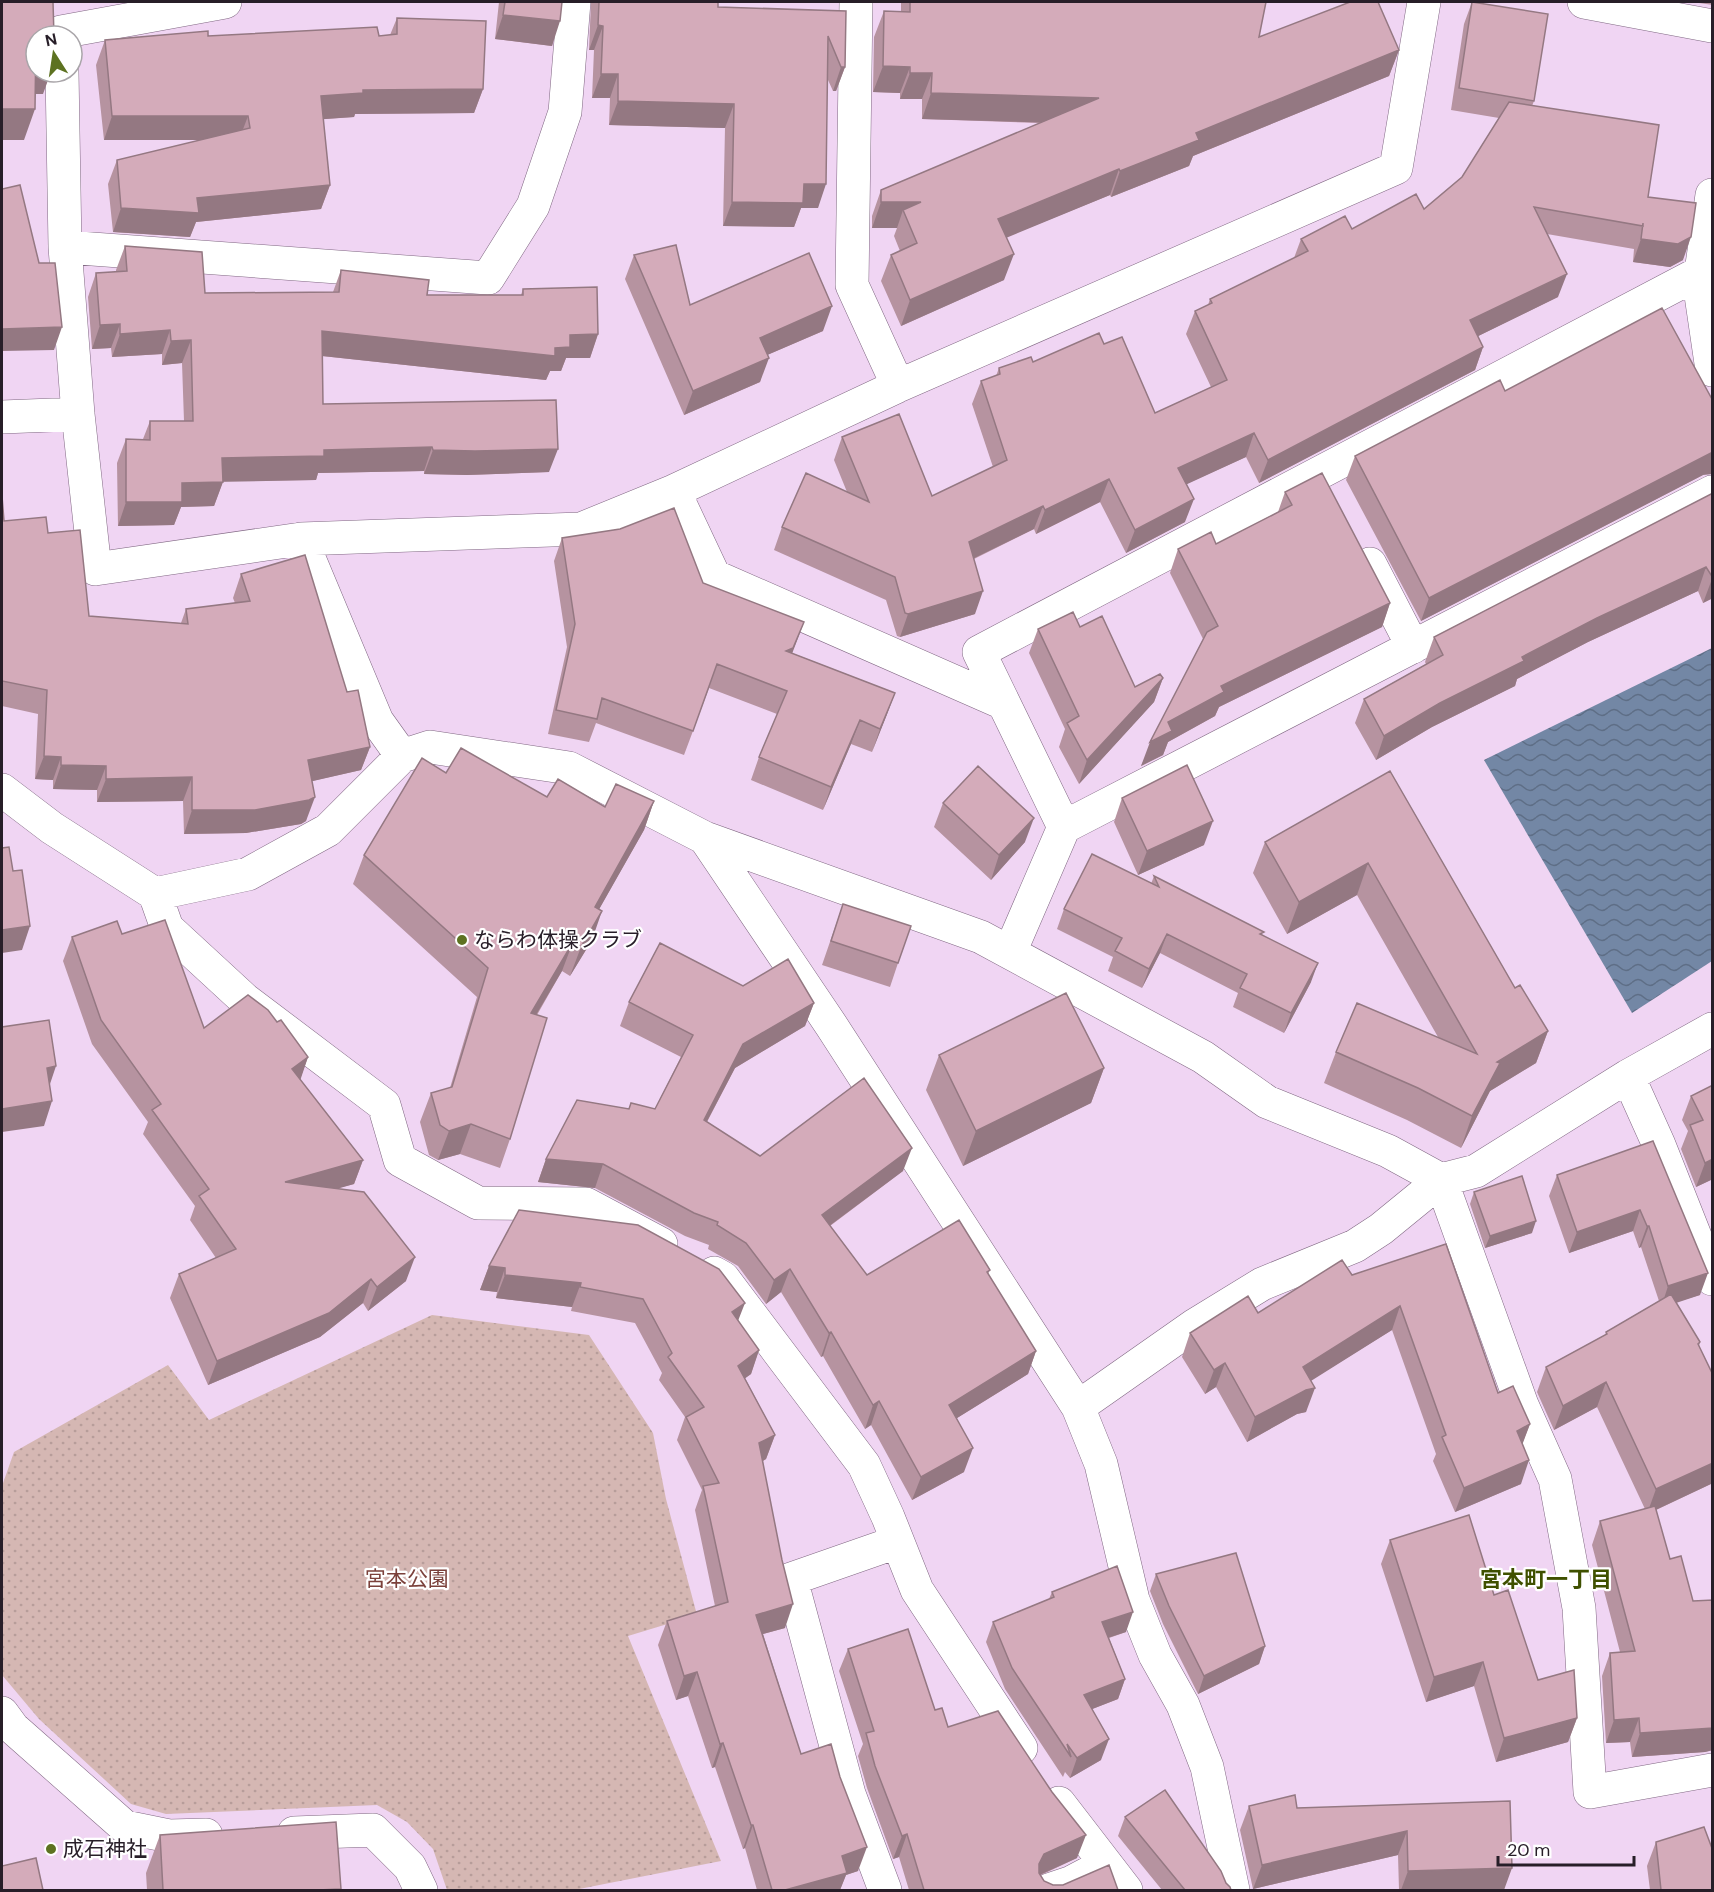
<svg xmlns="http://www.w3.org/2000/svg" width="1714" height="1892" font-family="'DM Sans','Noto Sans JP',sans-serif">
<defs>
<pattern id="grass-dots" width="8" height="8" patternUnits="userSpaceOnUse" patternTransform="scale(1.5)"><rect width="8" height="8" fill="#d5b7b3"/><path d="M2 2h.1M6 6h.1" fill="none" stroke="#b79d9a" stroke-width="1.8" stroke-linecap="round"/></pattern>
<pattern id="water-waves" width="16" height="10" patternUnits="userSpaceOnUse" patternTransform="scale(1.5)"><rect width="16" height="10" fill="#7387a5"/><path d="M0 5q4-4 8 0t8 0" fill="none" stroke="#5e6e86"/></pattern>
</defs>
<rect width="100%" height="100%" fill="#f0d5f3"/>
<!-- grass -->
<path fill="url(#grass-dots)" d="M432,1315L589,1335L653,1433L666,1499L697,1615L628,1636L721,1861L574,1890H447L433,1849L407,1822L377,1805L166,1814L131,1804L39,1719L2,1675V1486L14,1452L168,1365L209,1420Z"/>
<!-- water -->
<path fill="url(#water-waves)" d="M1712,648V961L1632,1013L1484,760Z"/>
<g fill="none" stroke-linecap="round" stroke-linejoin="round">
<defs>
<path id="minor" d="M856,2L852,285L898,386
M1584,2L1712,26
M61,36V32L225,2
M62,72L65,247L78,414L95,569L301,539L581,529L674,491L898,386L1396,168L1424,2
M1712,195L1701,272V295L1712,370
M65,247L488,278L533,206L565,112L574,2
M1701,272L979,652L1064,827L1712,492
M2,417L78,414
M674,491L714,576L1003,703
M301,539L377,721L402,756
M1370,564L1413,647
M2,790L52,828L155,894L248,874L328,830L402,756L430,747L569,768L705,838L981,937L1203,1057L1267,1102L1388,1151L1441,1180L1522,1405L1555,1479L1579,1608L1590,1792L1712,1770
M705,838L831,1025L1078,1407L1101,1464L1133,1600L1155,1655L1183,1705L1207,1767L1233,1890
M155,894L167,928L244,999L384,1105L400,1160L478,1203L586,1204L661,1244
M1010,952L1064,827
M1628,1076L1659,1145L1712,1279
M714,1273L723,1278L864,1465L888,1517L917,1590L1021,1748
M1078,1407L1195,1325L1262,1284L1355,1246L1381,1229L1441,1180L1476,1171L1628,1076L1712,1029
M2,1713L13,1728L125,1827L169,1836L206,1835
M1059,1803L1126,1890
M294,1833L373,1830L410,1867L421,1890
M885,1890L849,1794L791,1579L897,1542
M1049,1890L1070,1883L1104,1865"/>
</defs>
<!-- minor casing -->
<use href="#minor" stroke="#806883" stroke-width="34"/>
<!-- minor -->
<use href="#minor" stroke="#fff" stroke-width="33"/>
</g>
<!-- wall -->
<path fill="#b693a0" d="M499,2H562L552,46L495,39Z
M591,2H718V7L846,11L845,67L836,91H833L828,80L818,208H801L794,227L723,226L725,128L609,125L610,98H592L594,50H589Z
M901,2H1266L1259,37L1399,50L1389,76L1193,156L1189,166L1111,197L1110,195L1006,237L1004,280L901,326L881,281L891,255L900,251L894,236L897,228H872V216L881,190L1041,123L922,119V99H900V93L873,92L874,37L884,11L901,12Z
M1472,2L1534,101L1532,106L1648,197L1683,260L1670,267L1633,262L1634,249L1547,234L1558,297L1478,336L1483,347L1475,370L1259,483L1246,457L1186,484L1185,522L1126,553L1100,502L1036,534L1034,529L974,559L975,614L900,637L897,636L886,600L774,550L782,527L847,492L834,460L842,437L932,496L993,467L972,404L981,381L996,376L999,368L1033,362L1104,344L1155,413L1211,387L1186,334L1195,311L1208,305L1210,299L1294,258L1301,239L1352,229L1424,209L1462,177L1499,118L1451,110L1464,24Z
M1692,2H1713V5Z
M397,18L483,89L474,113L355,114L354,117L323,119L330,185L321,209L196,222L190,237L113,232L108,184L117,160L201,140H104L96,65L105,40L208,36H379L390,35Z
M125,246L205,293L333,292L341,270L427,295H521L523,289L598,334L590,358H566L561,371H550L546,380L322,356L323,404L549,472L467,475L424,474V471L318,473L316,480L223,481L214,506L181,507L174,525L118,526L117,463L126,439H143L150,421H184L182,363L162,365V354L112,357L111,348L92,349L88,297L96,273L116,272V270Z
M634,255L690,305L823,331L767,355L760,382L684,415L625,279Z
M1505,391L1703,475L1421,621L1346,480L1355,456Z
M1285,492L1390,603L1382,627L1219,707L1215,716L1168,742L1163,755L1141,766L1203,639L1170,573L1178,549L1216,544L1278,512Z
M1713,493V598L1703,603L1698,591L1588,642L1517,679L1515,686L1432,727L1376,760L1355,723L1364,699L1426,664L1425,662L1434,637Z
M2,496L4,521L48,533L89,616L181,623L186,609L235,603L233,598L241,574L347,692L370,747L361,770L312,781L306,821L301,824L246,833L184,834L183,801L97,802V790L53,789V780L35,779L38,714L2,706Z
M562,538L703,583L792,653L895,693L872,752L851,744L823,810L751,780L759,757L777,714L709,688L684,755L596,723L589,742L548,734L567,647L554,561Z
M1080,627L1135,687L1163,678L1154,702L1079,784L1059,747L1065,729L1029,653L1038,629Z
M1390,771L1515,988L1548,1031L1536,1063L1490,1091L1461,1148L1407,1120L1324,1083L1336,1052L1438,1037L1357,895L1287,934L1253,873L1265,842Z
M446,773L547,797L605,807L654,801L644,830L599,909L592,940L570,976L562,971L537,1015L510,1139L500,1168L460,1154L438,1160L429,1155L420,1122L431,1093L450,1088L477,997L353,884L364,855Z
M1122,798L1204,845L1138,875L1114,822Z
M943,803L1025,842L991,880L934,827Z
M1154,876L1263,935L1311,982L1284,1033L1233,1007L1238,993L1160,953L1142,988L1108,971L1113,957L1057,929L1064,909L1151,884Z
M843,904L898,963L890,987L822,965Z
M122,934L204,1028L277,1022L308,1057L300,1079L363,1160L354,1184L338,1188L406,1281L368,1311L363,1303L320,1337L208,1385L170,1298L179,1274L216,1258L190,1220L195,1206L143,1134L148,1122L92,1044L63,961L72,937Z
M743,986L814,1003L805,1026L735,1068L707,1122L760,1156L903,1171L830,1226L867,1275L990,1270L988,1274L1036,1351L1028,1374L957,1418L964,1472L912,1500L871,1425L865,1429L823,1356L821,1357L781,1292L766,1304L738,1266L708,1249L709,1245L685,1236L595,1188L538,1182L546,1159L629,1109L631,1103L655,1109L681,1057L620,1026L629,1002Z
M939,1055L1104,1068L1091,1103L963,1166L926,1090Z
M1713,1085V1179L1696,1187L1681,1149L1688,1131L1682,1120L1691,1096Z
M1653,1141L1700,1295L1676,1302L1700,1342L1699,1346L1713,1375V1483L1656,1510L1670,1559L1693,1601L1713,1600V1750L1705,1752L1632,1757L1630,1742L1606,1743L1602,1676L1610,1653L1620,1652L1592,1545L1600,1521L1645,1509L1597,1407L1554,1430L1537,1392L1546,1367L1605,1335L1606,1332L1659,1301L1641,1247L1639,1248L1633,1231L1569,1253L1549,1196L1557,1175Z
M1474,1192L1532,1233L1485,1248L1470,1204Z
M519,1210L738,1321L759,1350L751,1374L745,1378L775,1435L766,1459L763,1461L785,1628L763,1634L801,1754L858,1871L846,1875L840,1890H757L745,1848L743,1849L715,1767L712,1768L688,1696L676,1700L658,1645L667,1621L715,1606L695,1510L702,1490L677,1440L685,1417L659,1380L662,1373L635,1323L571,1311L572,1307L496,1298L497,1292L480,1290L489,1266Z
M1446,1244L1498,1393L1530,1424L1522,1444L1521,1484L1455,1512L1433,1461L1436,1454L1392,1330L1311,1380L1306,1412L1297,1414L1247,1442L1216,1387L1205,1394L1182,1357L1190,1333L1258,1313L1352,1275Z
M1390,1540L1494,1595L1538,1680L1577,1718L1568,1742L1496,1762L1474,1686L1426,1702L1381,1564Z
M1156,1574L1265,1646L1259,1664L1198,1694L1163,1624L1150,1591Z
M1052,1592L1126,1632L1109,1638L1125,1679L1118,1699L1092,1709L1101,1760L1070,1778L1065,1772L1063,1777L1005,1689L986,1642L993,1622L1049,1599Z
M848,1649L935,1710L948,1727L1077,1858L1041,1875L1044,1881L1053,1885L1118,1890H909L899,1857L893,1859L867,1788L858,1756L863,1744L839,1671Z
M1510,1801L1504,1890H1399L1398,1855L1253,1889L1240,1830L1249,1806L1297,1808Z
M1125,1817L1226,1883L1231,1890H1162L1118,1836Z
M160,1835L341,1889L340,1890H147L146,1873Z
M1656,1842L1713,1890H1650L1647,1866Z"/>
<!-- shaded-wall -->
<path fill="#947882" d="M503,15L560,21L552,46L495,39Z
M598,25L603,26L594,50H589Z
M1399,50L1389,76L1193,156L1189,166L1111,197L1120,171L1196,133Z
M35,63L36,72H51L43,94H24Z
M883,66L910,67L900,93L873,92Z
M841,67H845L836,91H833Z
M910,73H932L922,99H900Z
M601,74H618L610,98H592Z
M483,89L474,113L355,114L354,117L312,120L321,96L363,90Z
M931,93L1099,98L1090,124L922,119Z
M618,101L734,104L725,128L609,125Z
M2,109H35L24,140H2Z
M112,116H248L239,140H104Z
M1119,169L1110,195L989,245L998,219Z
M804,184H826L818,208H801L794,227L723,226L732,202Z
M330,185L321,209L196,222L190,237L113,232L121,208L197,198Z
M881,202H921L903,210L897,228H872Z
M1691,237L1683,260L1670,267L1633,262L1641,239Z
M1014,254L1004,280L901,326L910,300Z
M1567,274L1558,297L1462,344L1470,320Z
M832,306L823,331L751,362L760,338Z
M120,324L111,348L92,349L100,325Z
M62,327L54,350L2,351V329Z
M170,330L162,354L112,357L120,334Z
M322,331L555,348L570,335L598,334L590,358H566L561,371H550L546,380L313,355Z
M191,340L182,363L162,365L171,341Z
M1483,347L1475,370L1259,483L1268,460Z
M769,358L760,382L684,415L693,391Z
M1254,433L1246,457L1170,492L1178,468Z
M432,447L424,471L318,473L316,480L213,482L222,458L324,450Z
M558,449L549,472L467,475L424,474L433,450Z
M1713,452V474L1703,475L1421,621L1429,598Z
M1109,479L1100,502L1036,534L1045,510Z
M223,482L214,506L181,507L174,525L118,526L126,502L182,483Z
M1194,499L1185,522L1126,553L1135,530Z
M1043,506L1034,529L960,565L969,542Z
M1706,567L1698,591L1588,642L1517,679L1515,686L1432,727L1376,760L1384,736L1440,703L1522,657L1597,618Z
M1713,578V598L1703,603L1712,579Z
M983,591L975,614L900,637L908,614Z
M1390,603L1382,627L1219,707L1215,716L1168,742L1163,755L1141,766L1150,742L1168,722L1221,686Z
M804,622L795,646L785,672L786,651Z
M1163,678L1154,702L1079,784L1087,760Z
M895,693L886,717L872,752L880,729Z
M860,720L851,744L823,810L831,787Z
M370,747L361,770L300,784L308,760Z
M44,756L61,757L53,780L35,779Z
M61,765L106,766L97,790L53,789Z
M192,777L183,801L97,802L106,779Z
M315,797L306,821L301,824L246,833L184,834L192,810Z
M654,801L644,830L584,936L595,907Z
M1034,818L1025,842L991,880L999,855Z
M1213,821L1204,845L1138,875L1147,851Z
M1368,863L1357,895L1287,934L1299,902Z
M602,911L592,940L570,976L581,947Z
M30,926L22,950L2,953V930Z
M1167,934L1160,953L1142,988L1149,969Z
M573,942L562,971L520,1042L531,1013Z
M1318,963L1311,982L1284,1033L1291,1013Z
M814,1003L805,1026L735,1068L695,1144L704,1120L743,1044Z
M1548,1031L1536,1063L1490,1091L1461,1148L1472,1116L1497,1062Z
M308,1057L300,1081L292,1069Z
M56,1066L48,1090L47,1068Z
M1104,1068L1091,1103L963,1166L976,1131Z
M52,1101L44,1126L2,1132V1109Z
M471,1124L460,1154L438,1160L449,1131Z
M912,1148L903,1171L813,1238L822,1215Z
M546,1159L603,1164L595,1188L538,1182Z
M1713,1159V1179L1696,1187L1705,1163Z
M363,1160L354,1184L277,1206L285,1182Z
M1640,1210L1633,1231L1569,1253L1577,1232Z
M1536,1221L1532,1233L1485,1248L1490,1236Z
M1647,1226H1649L1641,1247L1639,1248Z
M415,1257L406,1281L368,1311L377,1287Z
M489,1266L505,1268L497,1292L480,1290Z
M790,1269L781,1292L766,1304L774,1280Z
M1708,1273L1700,1295L1661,1308L1668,1286Z
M505,1275L581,1283L572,1307L496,1298Z
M371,1279L363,1303L320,1337L208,1385L217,1361Z
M745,1303L736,1326L732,1312Z
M1400,1306L1392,1330L1295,1391L1303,1367Z
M831,1332L823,1356L821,1357L829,1333Z
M759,1350L751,1374L729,1390L738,1366Z
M1036,1351L1028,1374L941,1428L949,1405Z
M1225,1363L1216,1387L1205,1394L1214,1370Z
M1606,1382L1597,1407L1554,1430L1563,1406Z
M1315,1388L1306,1412L1297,1414L1247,1442L1255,1417L1306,1390Z
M879,1401L871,1425L865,1429L873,1405Z
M1530,1424L1521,1448L1517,1431Z
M775,1435L766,1459L751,1467L759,1443Z
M973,1448L964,1472L912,1500L921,1477Z
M1529,1460L1521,1484L1455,1512L1464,1488Z
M1713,1463V1483L1647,1514L1656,1489Z
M793,1604L785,1628L748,1638L756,1615Z
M1133,1612L1126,1632L1095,1642L1102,1622Z
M1265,1646L1259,1664L1198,1694L1204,1676Z
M1483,1662L1474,1686L1426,1702L1434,1677Z
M697,1672L688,1696L676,1700L684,1676Z
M1125,1679L1118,1699L1077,1715L1084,1695Z
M1577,1718L1568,1742L1496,1762L1504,1738Z
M1639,1718L1630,1742L1606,1743L1614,1720Z
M1713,1728V1750L1705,1752L1632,1757L1640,1733Z
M1109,1739L1101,1760L1070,1778L1077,1758Z
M723,1743L715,1767L712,1768L720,1744Z
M751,1825H753L745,1848L743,1849Z
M1407,1831L1398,1855L1253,1889L1262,1865Z
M907,1834L899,1857L893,1859L902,1836Z
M1086,1835L1077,1858L1035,1877L1039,1864L1044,1854Z
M867,1847L858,1871L846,1875L840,1890H785L842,1856Z
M1512,1868L1504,1890H1401L1408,1871Z
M341,1889L340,1890H318Z"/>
<!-- building -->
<path fill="#d4abba" stroke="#947882" stroke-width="1.5" d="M2,2H53L54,36H36L35,109H2Z
M505,2H562L560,21L503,15Z
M599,2H718V7L846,11L845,67H841L828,36L826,184H804L803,203L732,202L734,104L618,101V74H601L603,26L598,25Z
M910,2H1266L1259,37L1350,2H1378L1399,50L1196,133L1199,140L1120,171L1119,169L998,219L1014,254L910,300L891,255L917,243L903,210L921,202H881V190L1099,98L931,93L932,73H910V67L883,66L884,11L910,12Z
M1472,2L1548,14L1534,101L1459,88Z
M397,18L486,21L483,89L363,90V93L321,96L330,185L197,198L199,213L121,208L117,160L250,128L248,116H112L105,40L208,31V36L377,27L379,36L397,34Z
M1509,102L1659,125L1648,197L1696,203L1691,237L1678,244L1641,239L1643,223V226L1534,207L1567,274L1470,320L1483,347L1268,460L1254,433L1178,468L1194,499L1135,530L1109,479L1045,510L1043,506L969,542L983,591L908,614L905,613L895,577L782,527L806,473L869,502L842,437L899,414L932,496L1007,460L981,381L1000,374L999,368L1031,357L1033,362L1099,333L1104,344L1122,337L1155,413L1227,380L1195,311L1212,303L1210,299L1308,251L1301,239L1345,216L1352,229L1416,194L1424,209L1462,177Z
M20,185L39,263H55L62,327L2,329V189Z
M676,245L690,305L809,253L832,306L760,338L769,358L693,391L634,255Z
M125,246L202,252L205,293L339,292L341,270L429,280L427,295H523V289L597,287L598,334L570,335V347L555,348V356L322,331L323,404L556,400L558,449L475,451L433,450L432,447L324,450V456L222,458L223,482L182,483V502H126V439L150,440V421H193L191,340L171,341L170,330L120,334V324L100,325L96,273L127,271Z
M1662,308L1713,401V452L1429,598L1355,456L1500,380L1505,391Z
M1322,473L1390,603L1221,686L1224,692L1168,722L1172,731L1150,742L1207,632L1218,626L1178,549L1211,532L1216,544L1292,505L1285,492Z
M1713,493V578L1706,567L1597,618L1522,657L1524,661L1440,703L1384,736L1364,699L1443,655L1434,637Z
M2,496L4,521L46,517L48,533L80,530L89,616L188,624L186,609L250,601L241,574L305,555L347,692L358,690L370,747L308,760L315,797L309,800L255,810H192V777L106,779V766L61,765V757L44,756L47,690L2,681Z
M674,508L703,583L804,622L793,648L786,651L895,693L880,729L860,720L831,787L759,757L787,691L717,664L693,731L602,698L597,719L556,710L575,624L562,538L620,529Z
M1073,612L1080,627L1102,616L1135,687L1160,674L1163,678L1087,760L1067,723L1079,716L1038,629Z
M461,748L547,797L558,779L605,807L616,784L654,801L595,907L602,911L581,947L573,942L531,1013L547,1018L510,1139L471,1124L449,1131L440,1125L431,1093L452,1087L488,968L364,855L422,758L446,773Z
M1187,765L1213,821L1147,851L1122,798Z
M978,766L1034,818L999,855L943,803Z
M1390,771L1515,988L1520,985L1548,1031L1497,1062L1500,1063L1472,1116L1418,1088L1336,1052L1357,1003L1477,1054L1368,863L1299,902L1265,842Z
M9,847L13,871L22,870L30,926L2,930V848Z
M1092,854L1159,887L1154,876L1264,932L1260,934L1318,963L1291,1013L1240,988L1247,974L1167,934L1149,969L1115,951L1122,938L1064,909Z
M843,904L911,926L898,963L831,941Z
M165,920L204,1028L248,995L268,1010L277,1022L281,1020L308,1057L292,1069L363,1160L285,1182L364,1192L415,1257L377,1287L371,1279L329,1313L217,1361L179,1274L236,1249L199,1196L209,1189L152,1110L161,1104L101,1020L72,937L117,921L122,934Z
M660,943L743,986L788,959L814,1003L743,1044L704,1120L760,1156L864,1078L912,1148L822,1215L867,1275L959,1220L990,1270L987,1272L1036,1351L949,1405L973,1448L921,1477L879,1401L873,1405L831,1332L829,1333L790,1269L774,1280L746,1243L717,1225L718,1222L694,1213L603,1164L546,1159L577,1100L629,1109L631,1103L655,1109L693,1035L629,1002Z
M1066,993L1104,1068L976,1131L939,1055Z
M49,1020L56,1066L47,1068L52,1101L2,1109V1027Z
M1713,1085V1159L1705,1163L1690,1125L1703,1120L1691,1096Z
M1653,1141L1708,1273L1668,1286L1649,1226H1647L1640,1210L1577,1232L1557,1175Z
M1522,1176L1536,1221L1490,1236L1474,1192Z
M519,1210L638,1225L719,1269L745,1303L732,1312L759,1350L738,1366L775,1435L759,1443L782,1560L793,1604L756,1615L801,1754L831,1744L840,1777L867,1847L842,1856L847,1873L785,1890H772L753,1825H751L723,1743L720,1744L697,1672L684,1676L667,1621L728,1602L703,1486L719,1483L686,1417L704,1407L668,1357L672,1353L643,1299L580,1287L581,1283L505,1275V1268L489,1266Z
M1446,1244L1498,1393L1513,1386L1530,1424L1517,1431L1529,1460L1464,1488L1442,1437L1446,1435L1400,1306L1303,1367L1315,1388L1306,1390L1255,1417L1225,1363L1214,1370L1190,1333L1248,1296L1258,1313L1342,1260L1352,1275Z
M1671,1294L1700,1342L1698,1344L1713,1375V1463L1656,1489L1606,1382L1563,1406L1546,1367L1607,1334L1606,1332Z
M1655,1506L1670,1559L1681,1556L1693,1601L1713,1600V1728L1640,1733L1639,1718L1614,1720L1610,1653L1635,1651L1600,1521Z
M1469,1515L1494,1595L1508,1590L1538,1680L1574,1670L1577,1718L1504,1738L1483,1662L1434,1677L1390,1540Z
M1236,1553L1265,1646L1204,1676L1169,1606L1156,1574Z
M1117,1566L1133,1612L1102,1622L1125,1679L1084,1695L1109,1739L1077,1758L1067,1744L1071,1757L1012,1668L993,1622L1054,1597L1052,1592Z
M908,1629L935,1710L942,1708L948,1727L998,1711L1052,1792L1086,1835L1044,1854L1039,1864V1873L1044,1881L1053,1885H1063L1109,1865L1118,1890H924L907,1834L902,1836L875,1766L866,1733L874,1731L848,1649Z
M1165,1790L1221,1871L1226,1883L1230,1887L1231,1890H1185L1125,1817Z
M1295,1795L1297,1808L1510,1801L1512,1868L1408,1871L1407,1831L1262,1865L1249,1806Z
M336,1822L341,1889L318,1890H163L160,1835Z
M1704,1827L1713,1851V1890H1661L1656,1842Z
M36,1858L43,1890H2V1866Z"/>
<!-- markers -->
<g fill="#5d7221" stroke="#fff" stroke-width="2">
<circle cx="462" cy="940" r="6"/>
<circle cx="51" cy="1849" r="6"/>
</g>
<g text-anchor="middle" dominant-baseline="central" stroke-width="4.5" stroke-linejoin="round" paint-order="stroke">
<!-- poi labels -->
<g font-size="21" fill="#271e28" stroke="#fff" text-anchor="start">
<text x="474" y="940">ならわ体操クラブ</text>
<text x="63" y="1849">成石神社</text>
</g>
<!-- park labels -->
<g font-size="21" fill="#7b413b" stroke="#fff">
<text x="407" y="1579">宮本公園</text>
</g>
<!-- neighbourhood labels -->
<g font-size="22" font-weight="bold" fill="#3f5000" stroke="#fff">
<text x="1546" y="1579">宮本町一丁目</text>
</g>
</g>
<!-- border -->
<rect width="1714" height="1892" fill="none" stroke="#271e28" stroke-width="6"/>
<!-- north arrow -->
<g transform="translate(54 54) rotate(348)"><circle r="28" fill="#ffffff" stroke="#a9a5a9" stroke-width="1.5"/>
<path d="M0-4.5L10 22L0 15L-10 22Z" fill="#5d7221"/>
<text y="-9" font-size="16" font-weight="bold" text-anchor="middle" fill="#271e28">N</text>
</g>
<!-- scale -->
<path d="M1498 1856v9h136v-9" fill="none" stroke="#271e28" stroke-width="3"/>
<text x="1507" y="1856" font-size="18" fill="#271e28" stroke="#ffffff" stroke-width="4.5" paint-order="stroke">20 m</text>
</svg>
